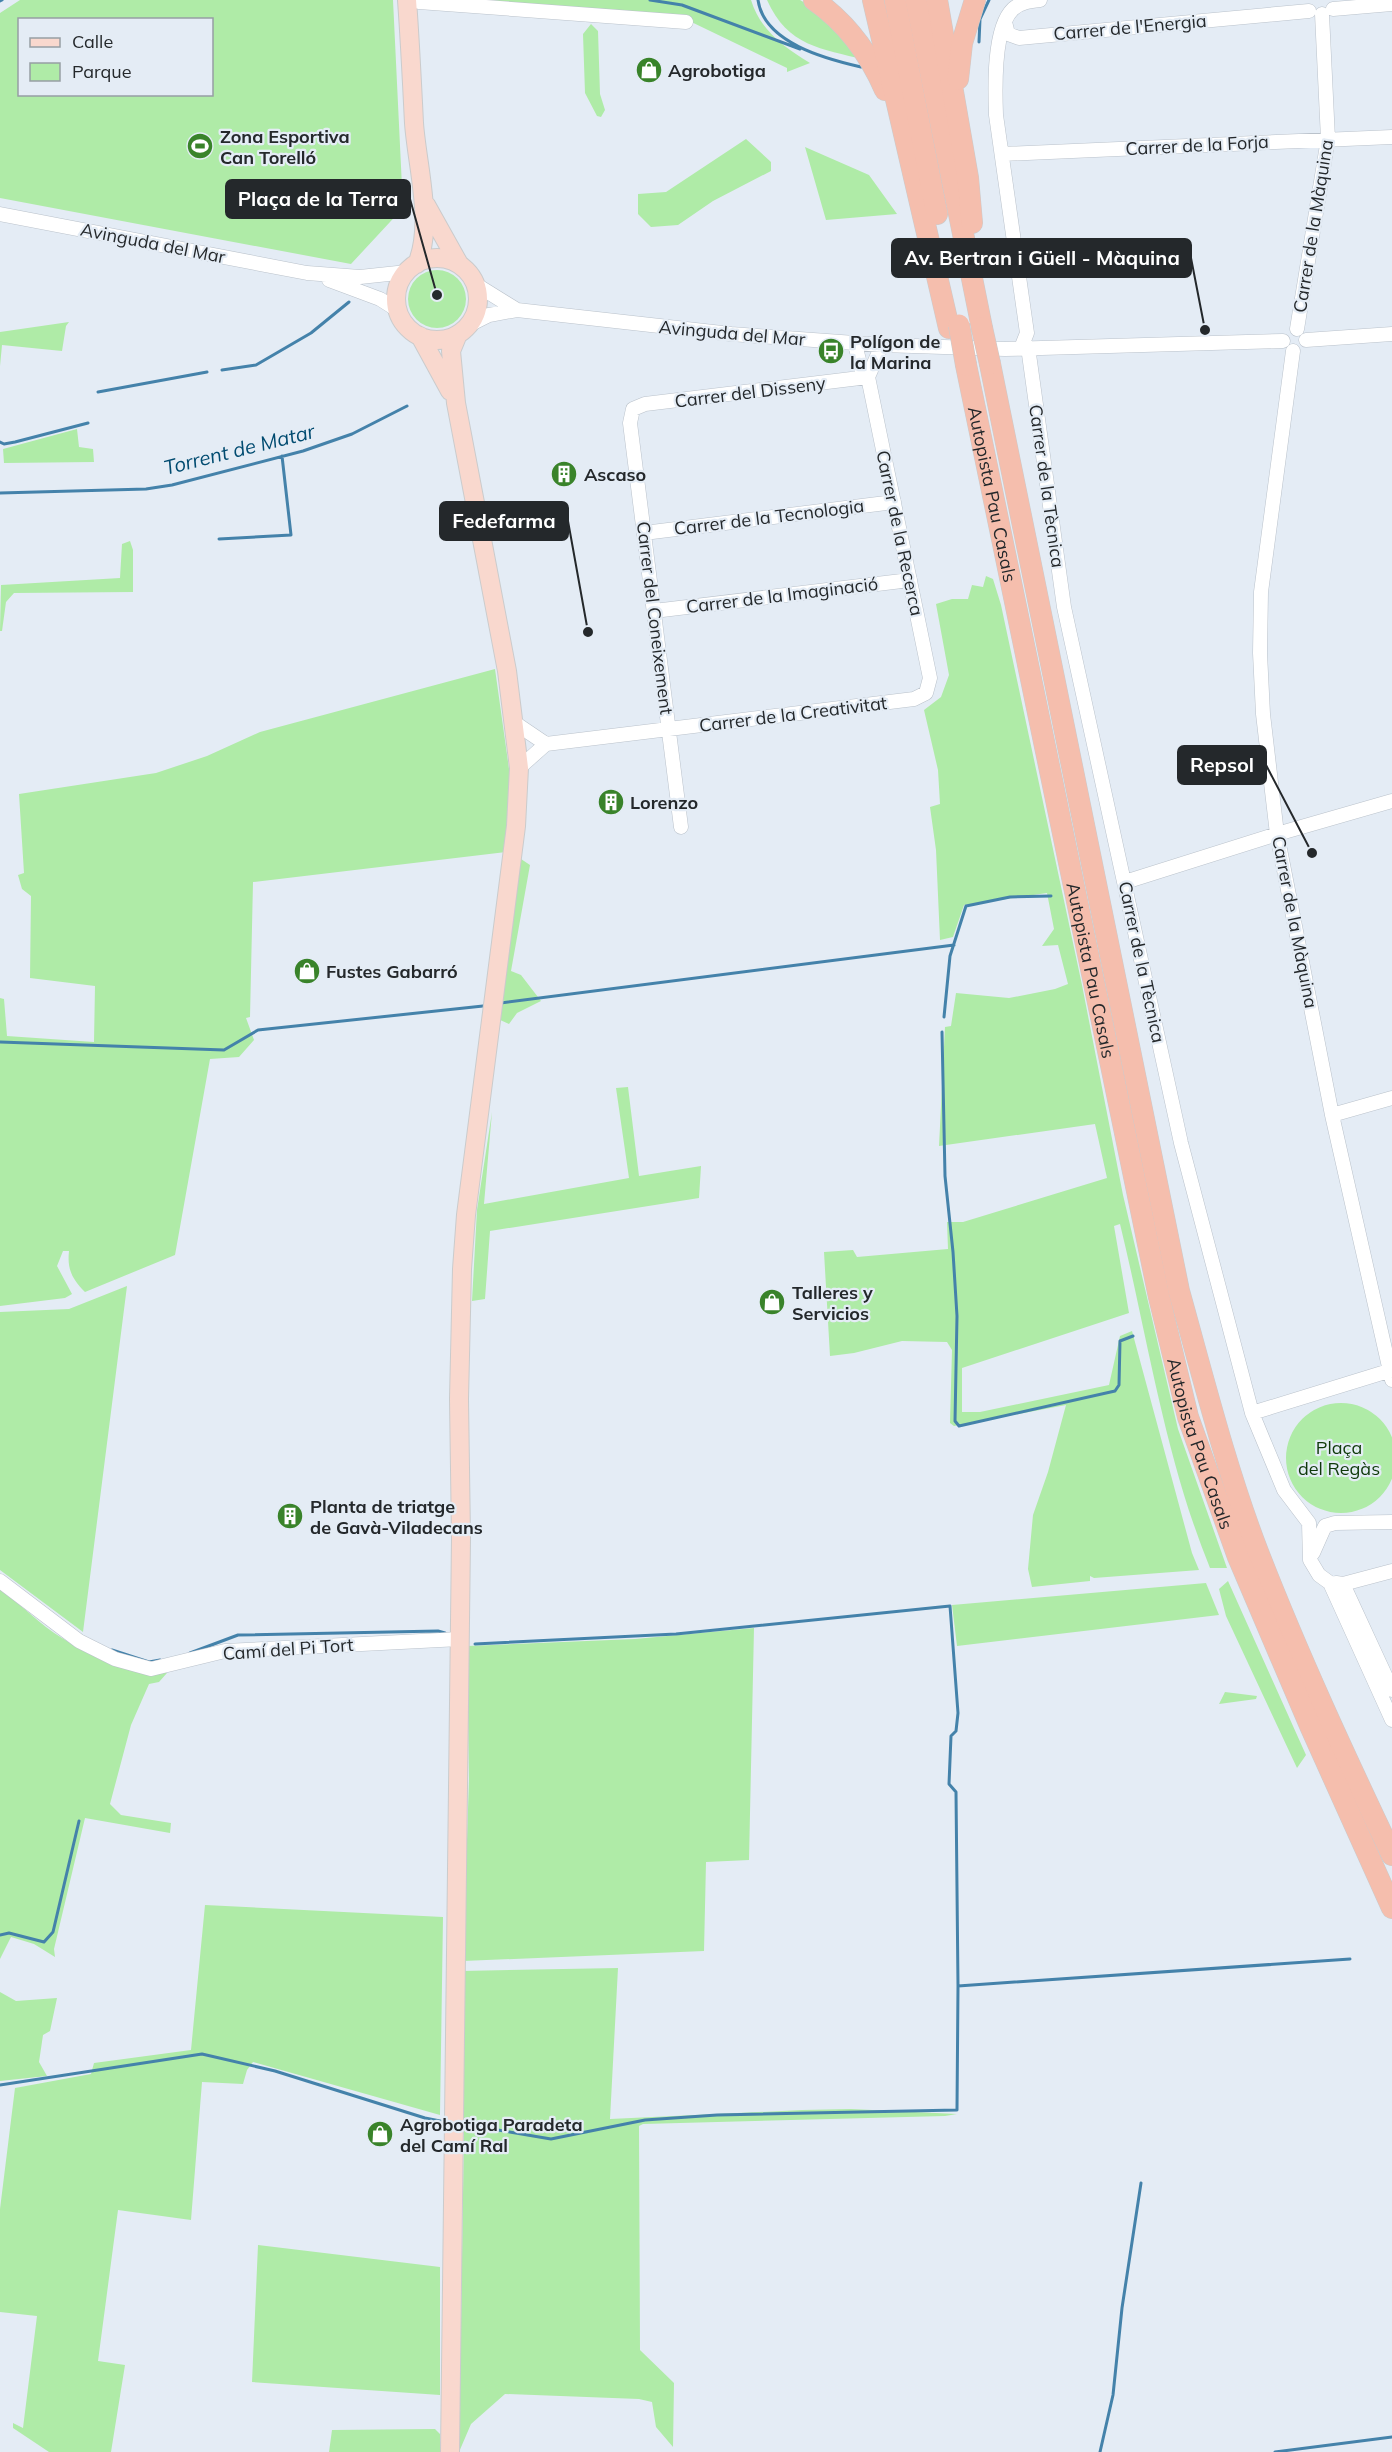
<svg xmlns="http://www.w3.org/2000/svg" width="1392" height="2452" font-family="Mulish,sans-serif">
<rect width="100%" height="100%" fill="#e4ecf5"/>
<!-- green -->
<path fill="#afeba7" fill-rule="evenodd" d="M20,0H393L403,208L351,264L0,198V13ZM20,20H212V94H20Z
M456,0H751C760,30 784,47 810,63L787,72V68L681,17Z
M767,0H800L812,7L865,60C821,48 788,47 767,0Z
M591,24L598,31L600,94L605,110L601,117L597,116L585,93L583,34Z
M746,139L771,162V171L713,201L678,225L651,227L638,214V194L666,192Z
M805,147L869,175L897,214L826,220Z
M408 299a29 29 0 1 1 58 0a29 29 0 1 1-58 0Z
M69,322L66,326L62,351L2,345L0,366V332Z
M77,429L79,447L93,449L94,462L4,463L3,449Z
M130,541L133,550V592L14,593L6,602L2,631H0L1,585L120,578L122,544Z
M986,576L993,579L1001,605L1082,985L1123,1195L1178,1429L1227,1568H1210C1165,1458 1148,1339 1120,1224L1114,1226L1129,1313L962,1368V1412H980L1109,1385L1120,1336L1132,1331L1192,1553L1199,1570L1094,1578L1090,1576V1581L1032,1587L1028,1569L1033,1515L1048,1472L1066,1405L954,1426L950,1423L952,1350L947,1342L902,1341L854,1353L830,1356L824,1252L853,1250L857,1257L948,1249L947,1222H963L1107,1178L1095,1124L939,1146L945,1027L951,1026L956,993L1009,998L1055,989L1068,984L1058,945L1042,946L1054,929L1047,893L964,905L953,937L940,940L936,850L930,807L940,804L938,770L924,710L941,697L949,675L936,604L952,599H968L972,585L983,587Z
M495,669L510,776L506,852L253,882L250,1017L246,1018L254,1040L239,1057L210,1059L175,1255L85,1292C72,1279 67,1269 69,1251H63L57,1266L72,1294L65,1298L0,1306V998L4,999L7,1036L94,1042L95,986L30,978L31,896L22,889L18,875L24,873L19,794L156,773L207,756L260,732Z
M521,859L530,865L511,971L521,975L541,1001L517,1013L509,1024L498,1019Z
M628,1087L639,1176L701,1166L699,1198L490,1231L485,1299L472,1301L477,1210L492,1112L484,1204L629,1178L616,1088Z
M127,1286L83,1632L0,1570V1312L69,1309Z
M1286 1458a55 55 0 1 1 110 0a55 55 0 1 1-110 0Z
M1228,1581L1306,1755L1297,1768L1226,1616L1219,1589Z
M1206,1583L1219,1615L957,1646L952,1605Z
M0,1589C21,1604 40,1625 62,1638C98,1660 126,1669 167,1673L159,1682L149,1684L131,1725L110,1804L121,1815L171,1823L170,1833L85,1818L54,1949L55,1957L34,1944L11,1937L0,1959Z
M754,1628L749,1860L706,1862L704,1951L463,1961L469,1779L467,1646L635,1639Z
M1225,1692L1257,1696L1256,1699L1219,1704Z
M205,1905L443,1917L440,2115L253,2062L247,2070L243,2084L202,2082L191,2220L118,2210L98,2361L125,2365L111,2452H49L13,2428V2423L23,2428L37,2316L0,2312V2209L15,2088L91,2074L94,2063L191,2050Z
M618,1968L610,2119L802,2110L851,2109L957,2114L945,2116L643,2124L639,2126L640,2350L674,2383L673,2447L656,2427L652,2402L639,2399L505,2394L471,2424L459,2452L464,2130L462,1971Z
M0,1992L16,2001L57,1998L50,2031L43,2035L39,2062L47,2076L0,2081Z
M258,2245L440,2267V2395L252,2382Z
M435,2429L440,2434V2452H329L332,2430Z"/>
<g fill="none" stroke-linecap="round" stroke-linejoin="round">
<!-- stream -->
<path stroke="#4482aa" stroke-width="3" d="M650,0L682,5L800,49
M758,0C764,43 826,59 861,67
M0,1L2,0
M979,42L980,19L989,0
M222,370L256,365L311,333L349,302
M98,392L207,372
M0,442L4,444L15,442L88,423
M0,493L146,489L172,485L303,451L352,434L407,406
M219,539L291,535L282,456
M501,1003L954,945
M944,1017L950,956L966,906L1010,897L1051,896
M942,1032L945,1176L953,1252L957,1316L955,1421L959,1426L1115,1391L1119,1385L1120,1341L1133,1336
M0,1042L224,1050L258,1030L483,1006
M475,1644L676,1634L950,1606L958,1713L956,1731L951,1736L949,1784L956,1792L958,1986L1350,1959
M112,1650L149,1662L160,1660
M190,1653L238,1635L438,1631L445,1633
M0,1935L9,1933L44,1942L53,1932L79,1821
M0,2085L202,2054L275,2071L425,2118L445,2122
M462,2124L551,2139L645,2120L717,2115L957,2110L958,1986
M1100,2452L1113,2395L1122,2308L1141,2183
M1275,2452L1392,2437"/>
<defs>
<path id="minor" d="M419,2L686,22
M1333,9L1392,4
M1005,22L1008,34L1019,38L1309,11
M1002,154L1392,137
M0,214L307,273L360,277L407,272
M329,280L380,299L399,311
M475,284L517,310
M469,325L489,315L517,310L731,334L882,345L1005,349L1283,341
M1297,329L1328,139L1322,14
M1306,340L1392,334
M1028,347L1064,607L1181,1143L1252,1413L1284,1490L1309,1523L1310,1560
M1021,348L1027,333L996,115C995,89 993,28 1013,9C1021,2 1030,1 1040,0
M1293,351L1261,592L1260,653L1263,714L1277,834L1332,1115L1392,1380
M868,377L882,345
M644,533L894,502
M654,611L910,580
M515,723L546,744
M519,768L546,744L914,699L926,693L930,678L868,377L861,368L855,344
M681,827L630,423L633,409L645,404L868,377
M1125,882L1277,834L1392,801
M1332,1115L1392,1098
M1252,1413L1392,1370
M1313,1553L1325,1526L1335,1523L1392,1522
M1310,1560L1319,1575L1330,1583L1392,1720
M0,1581L79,1641L115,1659L151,1669L225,1651L460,1639
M1336,1583L1343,1584L1392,1571
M1343,1584L1392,1690"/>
<path id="major" d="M407,0C410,41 412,82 414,123C417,166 434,224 417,264
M426,205L459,264
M396 299a41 41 0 1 1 82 0a41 41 0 1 1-82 0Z
M420,336L450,391
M450,2452L461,1538L459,1399L462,1269L466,1215L516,826L519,768L507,671L456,403L451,351L458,334"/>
<g id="highway">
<path d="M814,0C847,23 869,53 885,90"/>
<path d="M873,0L949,328"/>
<path d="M895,0L937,214"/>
<path d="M916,0L982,328"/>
<path d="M937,0L968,178L972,223"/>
<path d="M958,79L962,43L975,0"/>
<path d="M990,364L1179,1291C1203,1377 1226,1469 1258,1552C1298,1655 1345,1756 1392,1855"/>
<path id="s1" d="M966,365L1159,1297L1188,1417L1238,1557L1311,1728L1392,1908"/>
</g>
</defs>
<!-- minor casing -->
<use href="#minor" stroke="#bac2cb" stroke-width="15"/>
<!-- major casing -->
<use href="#major" stroke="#cacbcc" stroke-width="20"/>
<!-- highway casing -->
<use href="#highway" stroke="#cacbcc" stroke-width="22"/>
<!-- minor -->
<use href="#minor" stroke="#fff" stroke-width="14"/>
<!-- major -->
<use href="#major" stroke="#f9d8ce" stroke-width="18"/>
<!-- highway -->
<use href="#highway" stroke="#f5bead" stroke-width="21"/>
<defs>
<path id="highway-bridge" d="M959,325L966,365
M982,328L990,364"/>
</defs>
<!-- highway-bridge casing -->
<use href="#highway-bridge" stroke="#cacbcc" stroke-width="22" stroke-linecap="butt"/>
<!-- highway-bridge -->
<use href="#highway-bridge" stroke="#f5bead" stroke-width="21"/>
</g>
<!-- icons -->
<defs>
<symbol id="shop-disc" viewBox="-11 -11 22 22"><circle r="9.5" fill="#39832a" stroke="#e4ecf5"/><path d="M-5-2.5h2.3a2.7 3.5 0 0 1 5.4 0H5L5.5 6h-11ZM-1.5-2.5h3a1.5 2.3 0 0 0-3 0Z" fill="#fff"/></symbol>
<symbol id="stadium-disc" viewBox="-11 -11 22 22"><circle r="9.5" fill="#39832a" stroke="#e4ecf5"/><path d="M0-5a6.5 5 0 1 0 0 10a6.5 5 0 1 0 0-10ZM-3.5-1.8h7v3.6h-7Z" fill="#fff"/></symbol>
<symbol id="bus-disc" viewBox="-11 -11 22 22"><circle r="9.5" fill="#39832a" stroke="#e4ecf5"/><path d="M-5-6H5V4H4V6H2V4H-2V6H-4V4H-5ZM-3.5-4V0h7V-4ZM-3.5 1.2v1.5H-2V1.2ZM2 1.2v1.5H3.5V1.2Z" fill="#fff"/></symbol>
<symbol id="building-disc" viewBox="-11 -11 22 22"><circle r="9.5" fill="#39832a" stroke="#e4ecf5"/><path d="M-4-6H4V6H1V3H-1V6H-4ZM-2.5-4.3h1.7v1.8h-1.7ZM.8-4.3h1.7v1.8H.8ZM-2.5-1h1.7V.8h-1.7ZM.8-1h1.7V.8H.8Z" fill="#fff"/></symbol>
</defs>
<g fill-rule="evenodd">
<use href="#shop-disc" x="634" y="55" width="30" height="30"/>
<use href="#stadium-disc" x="185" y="131" width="30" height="30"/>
<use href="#bus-disc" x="816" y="336" width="30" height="30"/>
<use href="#building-disc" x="549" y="459" width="30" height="30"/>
<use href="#building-disc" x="596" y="787" width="30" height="30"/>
<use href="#shop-disc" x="292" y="956" width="30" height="30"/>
<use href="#shop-disc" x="757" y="1287" width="30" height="30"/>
<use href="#building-disc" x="275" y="1501" width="30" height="30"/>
<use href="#shop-disc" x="365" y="2119" width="30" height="30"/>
</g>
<g text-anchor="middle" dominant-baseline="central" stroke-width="4.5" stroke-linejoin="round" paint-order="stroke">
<!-- street labels -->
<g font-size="18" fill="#24282b" stroke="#e4ecf5">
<text transform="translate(1130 27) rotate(-5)">Carrer de l'Energia</text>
<text transform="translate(1197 145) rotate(-3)">Carrer de la Forja</text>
<text transform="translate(1313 226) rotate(-81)">Carrer de la Màquina</text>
<text transform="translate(153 243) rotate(11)">Avinguda del Mar</text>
<text transform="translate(732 333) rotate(5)">Avinguda del Mar</text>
<text transform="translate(750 392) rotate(-7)">Carrer del Disseny</text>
<text transform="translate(1047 486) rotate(82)">Carrer de la Tècnica</text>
<text stroke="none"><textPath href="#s1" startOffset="132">Autopista Pau Casals</textPath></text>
<text transform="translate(769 517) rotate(-7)">Carrer de la Tecnologia</text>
<text transform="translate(900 533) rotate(78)">Carrer de la Recerca</text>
<text transform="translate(782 595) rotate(-7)">Carrer de la Imaginació</text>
<text transform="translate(655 618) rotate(83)">Carrer del Coneixement</text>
<text transform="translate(793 714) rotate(-7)">Carrer de la Creativitat</text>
<text transform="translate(1295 922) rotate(79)">Carrer de la Màquina</text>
<text transform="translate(1142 962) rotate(78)">Carrer de la Tècnica</text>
<text stroke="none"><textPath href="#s1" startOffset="618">Autopista Pau Casals</textPath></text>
<text stroke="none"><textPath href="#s1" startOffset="1104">Autopista Pau Casals</textPath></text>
<text transform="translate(288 1649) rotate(-4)">Camí del Pi Tort</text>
</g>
<!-- poi labels -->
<g font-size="18" font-weight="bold" fill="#24282b" stroke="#e4ecf5" text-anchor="start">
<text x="668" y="70">Agrobotiga</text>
<text x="220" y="136">Zona Esportiva<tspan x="220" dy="21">Can Torelló</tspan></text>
<text x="850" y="341">Polígon de<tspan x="850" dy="21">la Marina</tspan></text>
<text x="584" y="474">Ascaso</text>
<text x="630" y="802">Lorenzo</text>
<text x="326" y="971">Fustes Gabarró</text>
<text x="792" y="1292">Talleres y<tspan x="792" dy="21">Servicios</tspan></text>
<text x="310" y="1506">Planta de triatge<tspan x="310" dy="21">de Gavà-Viladecans</tspan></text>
<text x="400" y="2124">Agrobotiga Paradeta<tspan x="400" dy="21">del Camí Ral</tspan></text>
</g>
<!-- park labels -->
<g font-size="18" fill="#0f3a0a" stroke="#e4ecf5">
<text x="1339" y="1447">Plaça<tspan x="1339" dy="21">del Regàs</tspan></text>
</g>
<!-- water labels -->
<g font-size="20" font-style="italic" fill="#014b70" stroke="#e4ecf5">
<text transform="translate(239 449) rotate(-14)">Torrent de Matar</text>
</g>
</g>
<!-- callouts -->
<path fill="none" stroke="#24282b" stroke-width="2" d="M437 295L410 199M1205 330L1191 258M588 632L568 521M1312 853L1266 765"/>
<g fill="#24282b" stroke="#e4ecf5" stroke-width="2">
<circle cx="437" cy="295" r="6"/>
<circle cx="1205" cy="330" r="6"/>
<circle cx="588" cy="632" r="6"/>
<circle cx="1312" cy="853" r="6"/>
</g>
<g fill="#24282b" stroke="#24282b" stroke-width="2">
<rect x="226" y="180" width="184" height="38" rx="6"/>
<rect x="892" y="239" width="299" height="38" rx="6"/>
<rect x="440" y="502" width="128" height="38" rx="6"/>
<rect x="1178" y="746" width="88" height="38" rx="6"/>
</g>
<g font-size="20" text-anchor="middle" font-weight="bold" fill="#fff">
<text x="318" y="206">Plaça de la Terra</text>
<text x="1042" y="265">Av. Bertran i Güell - Màquina</text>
<text x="504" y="528">Fedefarma</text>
<text x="1222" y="772">Repsol</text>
</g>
<!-- legend -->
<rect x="18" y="18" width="195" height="78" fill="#e4ecf5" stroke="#979ea4" stroke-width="1.5"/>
<rect x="30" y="38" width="30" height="9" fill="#f9d8ce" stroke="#979ea4" stroke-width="1.5"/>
<text x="72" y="48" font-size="18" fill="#24282b">Calle</text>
<rect x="30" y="63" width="30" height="18" fill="#afeba7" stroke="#979ea4" stroke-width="1.5"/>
<text x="72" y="78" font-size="18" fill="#24282b">Parque</text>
</svg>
